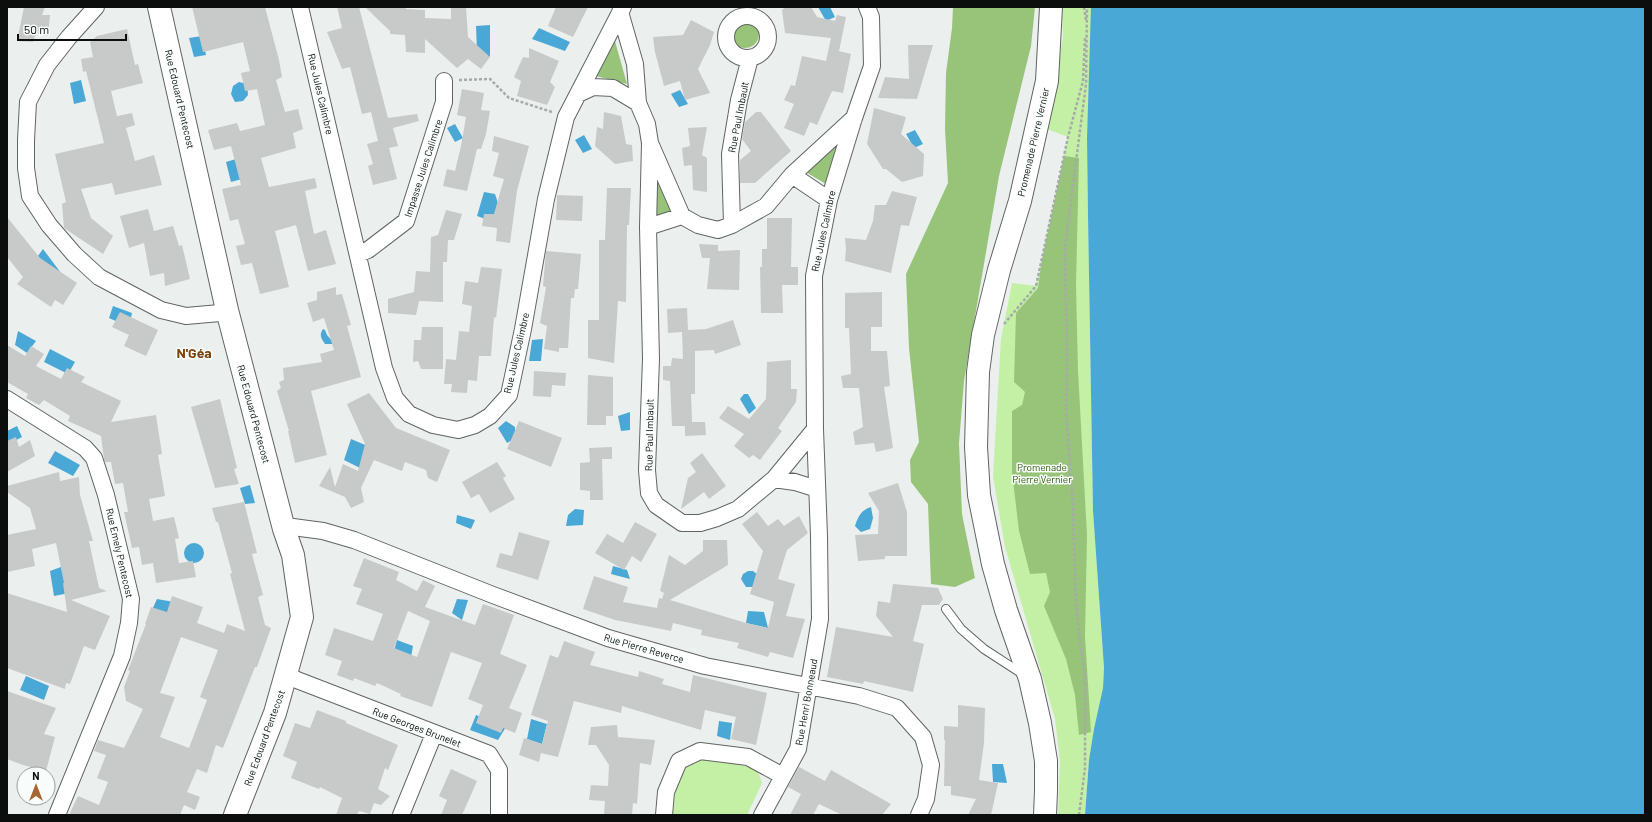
<svg xmlns="http://www.w3.org/2000/svg" width="1652" height="822" font-family="Barlow,sans-serif">
<rect width="100%" height="100%" fill="#ebefee"/>
<!-- green -->
<path fill="#c3f0a5" d="M1062,7H1091V35L1087,138L1088,216L1093,511L1104,668L1103,688L1089,760L1085,815H1058L1060,761L1055,719L1005,547L993,476L1001,339L1012,283L1036,286L1068,137L1047,129L1063,37Z
M704,757L757,769L762,783L747,815H671L672,801L686,763Z"/>
<!-- forest -->
<path fill="#97c478" d="M953,7H1035L1031,46L999,176L964,381L959,443L962,514L975,578L955,587L931,584L928,504L911,482L910,460L919,442L909,348L906,274L948,183L945,129L946,73L952,28Z
M731 34a14 14 0 1 1 28 0a14 14 0 1 1-28 0Z
M613,34L627,84L592,75Z
M838,139L826,184L804,171Z
M652,152L678,214L648,222Z
M1064,156L1079,158L1076,285L1078,371L1087,535L1085,636L1091,732L1079,735L1075,695L1066,659L1044,606L1050,592L1046,573L1030,574L1019,531L1012,472V411L1022,405L1025,392L1014,382L1016,313L1038,288L1042,260Z"/>
<!-- water -->
<path fill="#49a8d6" d="M818,7H830L835,17L826,21Z
M1091,7H1645V815H1085L1089,760L1094,729L1103,688L1104,668L1093,511L1088,216L1087,138Z
M490,25V57L477,53L476,26Z
M539,28L570,42L565,51L532,39Z
M202,36L206,55L194,57L189,38Z
M81,80L86,101L74,104L70,83Z
M239,82L247,84L248,95L243,101L235,102L231,94L233,86Z
M680,90L688,104L679,107L671,94Z
M455,124L463,138L455,142L447,128Z
M915,130L923,144L914,148L906,134Z
M584,135L592,149L583,153L575,140Z
M236,159L242,179L231,182L226,162Z
M484,192L495,194L501,212L491,221L477,216Z
M43,249L61,273L51,276L38,256Z
M113,306L132,313L129,327L109,318Z
M323,329L325,330L327,335L335,344H325C321,338 319,335 323,329Z
M18,331L36,341L27,353L15,345Z
M543,339L541,361H529L532,340Z
M50,349L75,362L68,374L44,362Z
M744,394H748L756,408L749,414L740,399Z
M630,412V430L621,431L618,416Z
M506,421L515,427V438L507,443L498,428Z
M17,426L22,437L7,445V431Z
M351,439L370,447L362,469L344,460Z
M55,451L80,465L73,476L48,463Z
M250,485L255,503L245,504L240,488Z
M871,507L873,518L870,529L861,532L855,526C858,517 861,510 871,507Z
M575,509L584,510L583,525L566,526L568,515Z
M457,515L475,520L471,529L456,523Z
M184 553a10 10 0 1 1 20 0a10 10 0 1 1-20 0Z
M613,566L627,570L630,579L611,574Z
M61,567L69,593L54,596L50,571Z
M748,571H753L758,575L754,587H746L741,579L743,574Z
M157,599L174,602L170,616L152,610Z
M457,599L468,600L462,620L452,613Z
M748,611L764,612L768,628L746,623Z
M397,640L413,646L411,657L394,651Z
M26,676L49,686L44,700L20,690Z
M476,715L506,727L498,740L470,730Z
M531,719L547,724L542,744L527,739Z
M719,721L732,723L730,740L717,736Z
M992,764H1003L1007,783L993,782Z"/>
<!-- building -->
<path fill="#c7cac8" fill-rule="evenodd" d="M24,7H45L42,15H50L48,36L36,33L33,42L17,41Z
M192,7H265L279,60L282,77L276,80L285,112L298,109L303,129L293,133L296,148L261,158L269,187L315,178L317,188L305,191L310,215L314,234L326,230L336,264L308,271L296,225L275,231L289,287L260,294L252,263L241,265L236,246L245,244L238,219L230,221L222,189L241,185L231,146L214,150L208,130L237,123L240,131L265,125L257,89L245,91L241,73L250,71L243,42L203,52Z
M337,7H359L388,118L417,114L419,121L393,128L398,146L389,148L397,179L373,185L368,166L373,164L367,144L378,141L371,112L362,114L350,67L342,69L327,32L342,28Z
M365,7H406V9L425,10V18L451,19V7H466L468,37L490,57L481,69L468,59L457,68L425,39V53L406,52L405,35L390,34V31Z
M556,7H588L573,37L548,26Z
M786,7H811L817,17L835,21L837,15L846,17L839,51L851,54L843,93L832,91L817,125L810,122L804,136L784,128L794,104L784,100L791,85L795,86L802,56L826,61L831,38L785,33L782,10Z
M691,20L714,32L710,45L698,69L710,93L685,100L680,81L664,86L655,52L653,37L683,35Z
M127,29L135,65L138,64L143,83L111,91L117,116L132,113L135,125L126,128L135,161L154,155L162,185L115,195L112,183L81,189L91,218L113,236L103,254L64,228L62,204L66,202L55,154L104,143L86,71L83,72L81,59L93,57L90,42L97,36Z
M908,45H933L917,99L878,98L885,77L909,79Z
M529,48L559,61L550,82L555,87L547,105L517,96L521,81L514,77L523,57L529,58Z
M462,89L484,93L481,110L490,111L486,134L481,149H477L467,191L443,186L447,169L455,171L461,146L466,117L457,115Z
M874,108L906,117L901,134L924,154L923,176L902,182L886,169H883L867,144Z
M604,112L621,116L626,144L632,145L633,161L615,164L595,146L597,127L603,129Z
M756,112H761L791,151L755,183H740V160L751,151L742,139L745,122Z
M707,127L702,155L707,158V192L693,190L692,165L684,166L682,148L690,146L688,128Z
M494,136L529,146L517,191L510,243L496,241L497,228L482,226L484,214H494L504,179L493,176L499,153L492,151Z
M607,188H631L629,225H627L626,302L618,301L614,363L588,358V320H599V240H605Z
M892,191L917,197L909,226L901,225L891,273L845,261L846,249L845,238L866,240L873,221L875,205H886Z
M557,195L583,196L582,221L556,220Z
M148,209L154,231L173,226L179,246L182,245L190,279L165,286L164,273L150,276L144,243L129,248L120,216Z
M446,210L462,214L454,240H448L447,262H443V302L419,301L416,315L388,313V299L414,292L416,271L430,272L431,237L438,235Z
M7,217L40,258L77,283L63,305L55,300L51,307L17,284L23,277L7,257Z
M767,218H792L791,267H798V285H782L783,313H761L760,267H762V249H767Z
M699,244L718,245V251L740,250L739,290L707,289L710,258H702Z
M546,251L581,254L578,289H575L574,298H571L568,348H559V352L544,349L547,326L540,323L546,287L543,286Z
M481,267L502,269L496,318L494,317L491,356H479L477,381L468,380L467,393L451,392L452,384H444L446,359L456,360L459,331L469,332L472,306L462,304L465,281L478,283Z
M336,287V295L342,294L351,325L347,326L361,377L311,391L327,455L295,463L288,431H289L277,391L281,388L279,382L284,380L283,368L322,362L320,354L334,350L324,318L313,322L307,303L317,300V292Z
M882,292V327H871V351H887L890,386L884,387L893,448L876,452L874,443L855,445L853,432L863,427L859,388H843L841,376L851,374L849,328H845V293Z
M687,308L688,330L706,329L733,320L741,345L715,354L714,350L695,351V394H691L692,422H705L706,435L685,436V426H672L670,381L663,380V366H671L672,358L683,359L682,332L668,333L667,309Z
M120,312L158,330L146,356L124,346L129,335L112,327Z
M422,327H443V369H421L418,361L413,362L414,340H421Z
M7,345L25,356L31,346L44,354L36,366L61,379L67,368L85,377L81,382L121,401L111,422L156,415L162,454L158,455L165,496L149,499L153,521L174,517L179,538L175,539L179,563L193,561L196,577L156,583L153,563L142,565L139,547L132,548L124,512H128L123,483L115,484L111,462H105L104,459L101,436L68,421L70,416L44,400L39,405L26,398L28,394L7,382Z
M791,360V389H797L796,402L778,428L782,431L760,460L753,455L749,458L734,446L744,434L719,418L728,406L749,419L766,399L767,362Z
M534,371L566,373L565,386L552,385L551,397L533,396Z
M588,375L613,377V416H606V425H587Z
M369,393L396,428L450,450L437,482L428,478L426,470L405,462L402,471L374,460L361,488L364,502L351,508L345,497L319,486L330,467L335,487L343,464L358,471L365,444L347,404Z
M220,399L237,468L234,469L239,484L215,488L191,407Z
M519,421L562,438L551,467L507,449Z
M16,437L19,447L30,440L35,456L7,472V441Z
M612,447V459H602L603,500H590V491L580,490V463L590,462L589,448Z
M702,453L726,486L709,499L704,492L681,509L688,478L696,472L690,463Z
M497,462L506,476L503,478L515,499L490,513L479,494L471,498L462,482Z
M59,472L60,481L79,477L80,495L93,541H89L99,588L107,591L71,600L110,616L95,650L84,646L70,684L66,683L65,689L7,668V593L67,612L63,583H64L56,543L32,549L35,566L7,572V535L36,529L30,508L7,492V486Z
M898,483L907,512V556H885V559L858,561L855,535L878,534L879,511L868,493Z
M244,502L257,553L252,554L263,595L258,597L265,625L271,628L257,667H255L223,748L216,745L207,773L197,769L187,792L200,797L195,810L184,805L180,815H69L78,796L99,805L108,782L97,778L106,755L94,751L98,740L124,748L143,709L126,701L124,687L130,671L128,670L146,624H145L151,607L167,612L172,596L203,607L197,623L224,633L227,624L245,631L230,574L232,573L218,522H216L212,508ZM181,637L218,650L200,697L207,700L189,748L160,737L175,697L160,693Z
M757,512L768,526L778,519L784,526L799,516L808,533L787,550L778,579L795,584L786,616L805,619L793,658L770,652L768,657L737,648L739,643L701,635L702,630L673,623L671,631L615,620L583,609L594,576L628,587L623,602L657,608L659,598L662,599L664,593L660,591L669,555L685,565L703,551V540H727L728,565L670,600L746,623L768,628L774,602L750,594L763,551L742,524Z
M635,522L657,534L641,562L632,556L624,570L595,553L607,534L623,543Z
M519,532L550,541L538,580L496,567L500,553L512,556Z
M364,558L399,572L396,580L417,591L423,580L435,586L425,607L475,625L483,604L514,615L500,654L527,665L509,708L522,713L515,733L503,728L501,733L476,723L483,705L468,699L482,663L451,652L432,707L400,696L401,694L377,683L375,686L354,678L353,681L337,675L342,661L325,655L334,628L373,641L383,614L356,604L362,589L353,586ZM408,611L430,621L417,657L394,648Z
M893,584L938,588L943,599L939,605H922L913,641L924,644L913,692L864,681L863,684L827,677L836,627L893,637L876,616L878,601L890,603Z
M564,641L595,652L590,665L638,677L639,671L664,679L662,684L690,692L693,675L767,693L756,745L731,739L736,717L705,710L701,730L622,706L621,713L574,701L558,757L541,753L539,762L519,755L524,738L542,744L548,721L531,715L550,655L558,658Z
M7,691L56,708L44,734L55,737L46,771L23,765L7,759Z
M958,705L985,708L984,743L979,780L998,783L991,815H968L976,799L951,795V786H944L945,740H944V726L958,727Z
M317,710L346,721V723L398,745L388,770L385,768L378,789L390,796L381,805L374,803L370,814L359,811L357,815H336L342,798L320,787L319,789L291,778L297,762L283,756L295,723L310,728Z
M617,725L618,737L655,740L651,765L640,763L637,804L633,803L632,815H604L605,801L589,800L591,785L608,786L609,765L596,745H588L591,727Z
M799,767L825,781L831,770L891,804L882,815H842L819,804L813,815H790L801,794L788,787Z
M451,769L477,781L462,815H441L447,800L439,796Z"/>
<g fill="none" stroke-linecap="round" stroke-linejoin="round">
<defs>
<path id="lane" d="M946,609L961,629L984,649L1024,675"/>
<path id="street" d="M96,7L69,37L47,65L28,102L26,140V168L30,196L49,225L74,254L99,277L161,310L186,316L220,313L227,310
M300,7L384,368L395,398L409,414L433,425L458,430L475,425L490,416L509,395L523,329L546,199L566,117L623,7
M620,12L635,64L638,103L647,124L650,143L682,216L698,225L718,230L732,225L766,206L792,175L829,200
M726 37a21 21 0 1 1 42 0a21 21 0 1 1-42 0Z
M578,94L593,87L613,88L638,103
M650,143L648,227L651,359L647,470L649,493L656,505L682,523H700L717,518L738,509L774,479L815,429
M792,175L854,118
M732,225L730,154L739,100L750,58
M648,227L682,216
M358,254L368,250L406,221L444,102V81
M7,399L85,448L94,458L106,495L131,599L129,623L122,656L57,815
M774,479L795,482L817,489
M284,529L293,527L323,531L354,540L493,595L608,638L705,666L859,696L897,708L923,737L931,765L926,799L919,815
M287,674L297,680L489,754L499,770V815
M401,815L434,734
M664,815L666,792L679,761L700,751L748,757L783,776
M762,815L798,749L820,619L819,536L815,429L814,276L829,200L854,118L872,66L871,17L867,7"/>
<path id="secondary" d="M159,7L227,310L284,529L293,555L302,617L275,713L235,815"/>
<path id="primary" d="M1045,815L1046,791V761L1040,723L1030,679L1006,610L993,564L979,495L976,447L978,372L983,335L999,270L1020,201L1047,81L1051,7"/>
</defs>
<!-- lane casing -->
<use href="#lane" stroke="#616464" stroke-width="10"/>
<!-- street casing -->
<use href="#street" stroke="#616464" stroke-width="18"/>
<!-- secondary casing -->
<use href="#secondary" stroke="#616464" stroke-width="24"/>
<!-- primary casing -->
<use href="#primary" stroke="#616464" stroke-width="24"/>
<!-- path -->
<path stroke="#a7aaaa" stroke-width="2.5" stroke-dasharray="3 2" stroke-linecap="butt" d="M1084,7L1086,21
M459,80L490,79L509,98L552,112
M1004,324L1036,286L1068,137L1083,81L1085,38
M1079,815L1085,768V679L1076,608L1073,506L1066,410L1067,364L1065,247L1086,84L1087,7"/>
<!-- lane -->
<use href="#lane" stroke="#fff" stroke-width="8"/>
<!-- street -->
<use href="#street" stroke="#fff" stroke-width="16"/>
<!-- secondary -->
<use href="#secondary" stroke="#fff" stroke-width="22"/>
<!-- primary -->
<use href="#primary" stroke="#fff" stroke-width="22"/>
</g>
<g text-anchor="middle" dominant-baseline="central" stroke-width="3" stroke-linejoin="round" paint-order="stroke">
<!-- street labels -->
<g font-size="10" fill="#0c0d0d" stroke="#f8fdfc">
<text transform="translate(321 94) rotate(77)">Rue Jules Calimbre</text>
<text transform="translate(180 99) rotate(77)">Rue Edouard Pentecost</text>
<text transform="translate(738 117) rotate(-79)">Rue Paul Imbault</text>
<text transform="translate(1033 142) rotate(-77)">Promenade Pierre Vernier</text>
<text transform="translate(423 168) rotate(-72)">Impasse Jules Calimbre</text>
<text transform="translate(823 231) rotate(-78)">Rue Jules Calimbre</text>
<text transform="translate(516 353) rotate(-77)">Rue Jules Calimbre</text>
<text transform="translate(254 414) rotate(75)">Rue Edouard Pentecost</text>
<text transform="translate(649 435) rotate(-89)">Rue Paul Imbault</text>
<text transform="translate(120 553) rotate(77)">Rue Emely Pentecost</text>
<text transform="translate(644 648) rotate(16)">Rue Pierre Reverce</text>
<text transform="translate(806 702) rotate(-80)">Rue Henri Bonneaud</text>
<text transform="translate(417 727) rotate(21)">Rue Georges Brunelet</text>
<text transform="translate(264 738) rotate(-70)">Rue Edouard Pentecost</text>
</g>
<!-- park labels -->
<g font-size="10" fill="#2c5300" stroke="#f8fdfc">
<text x="1042" y="467">Promenade<tspan x="1042" dy="12">Pierre Vernier</tspan></text>
</g>
<!-- district labels -->
<g font-size="14" font-weight="bold" fill="#7c440c" stroke="#f8fdfc">
<text x="194" y="352">N'Géa</text>
</g>
</g>
<!-- border -->
<rect width="1652" height="822" fill="none" stroke="#0c0d0d" stroke-width="16"/>
<!-- north arrow -->
<g transform="translate(36 786)"><circle r="19" fill="#f8fdfc" stroke="#9a9d9c"/>
<path d="M0-3L7 15L0 10L-7 15Z" fill="#a76630"/>
<text y="-6" font-size="11" font-weight="bold" text-anchor="middle" fill="#0c0d0d">N</text>
</g>
<!-- scale -->
<path d="M18 34v6h108v-6" fill="none" stroke="#0c0d0d" stroke-width="2"/>
<text x="24" y="34" font-size="12" fill="#0c0d0d" stroke="#f8fdfc" stroke-width="3" paint-order="stroke">50 m</text>
</svg>
